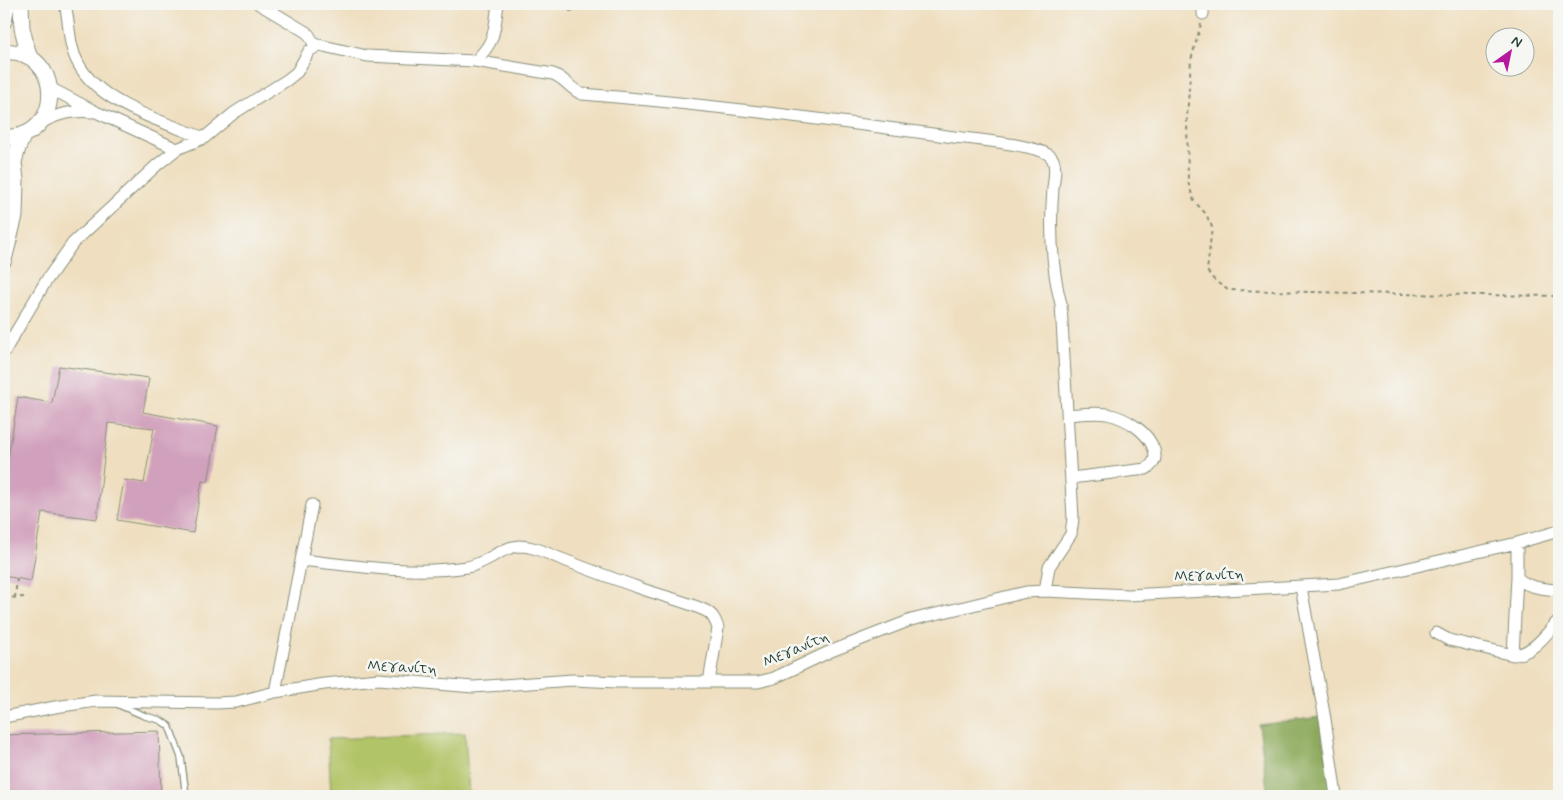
<svg xmlns="http://www.w3.org/2000/svg" width="1563" height="800" font-family="Mynerve,sans-serif">
<rect width="100%" height="100%" fill="#f6f6f2"/>
<filter id="ink" filterUnits="userSpaceOnUse"><feTurbulence type="fractalNoise" baseFrequency=".02" numOctaves="2"/><feDisplacementMap in="SourceGraphic" scale="10" xChannelSelector="R" yChannelSelector="G"/><feConvolveMatrix kernelMatrix="1 2 1 2 8 2 1 2 1" color-interpolation-filters="sRGB"/></filter>
<filter id="wash" filterUnits="userSpaceOnUse"><feTurbulence type="fractalNoise" baseFrequency=".0096" numOctaves="4" result="noise"/><feDisplacementMap in="SourceGraphic" scale="20" xChannelSelector="R" yChannelSelector="G"/><feGaussianBlur stdDeviation="1.12" result="paint"/><feColorMatrix in="noise" values="0 0 0 0 0 0 0 0 0 0 0 0 0 0 0 0 0 1.4 0 .05"/><feComposite in="paint" operator="in"/></filter>
<g filter="url(#wash)">
<rect width="100%" height="100%" fill="#efdfc0"/>
<!-- green -->
<path fill="#b2c468" stroke="#68804e" d="M465,733L469,796H331L328,739Z"/>
<!-- forest -->
<path fill="#8daa5c" stroke="#567448" d="M1320,717L1333,796H1268L1259,725Z"/>
<g id="blocks">
<!-- building -->
<path fill="#d1a0bc" d="M59,366L149,378L143,412L218,426L208,482L202,481L193,533L117,520L124,480L144,483L154,428L108,423L97,519L42,512L31,581L4,576V484L18,397L52,403Z
M159,731L161,796H4V735Z"/>
</g>
</g>
<g filter="url(#ink)">
<use href="#blocks" fill-opacity="0" stroke="#878e7a" stroke-width="1"/>
<g fill="none" stroke-linecap="round" stroke-linejoin="round">
<defs>
<path id="service" d="M119,705L145,716L160,720L169,726L181,757L186,796"/>
<path id="minor" d="M65,4C70,24 68,45 78,63C99,104 164,122 204,138
M259,4L306,32L309,35L315,46
M1203,4V14
M475,61C496,41 494,31 498,4
M50,88L96,112L177,149
M39,124C57,114 72,110 92,112
M4,352L46,281L73,243L157,165L177,149L204,138L234,113L287,80L297,72L309,51L319,45L367,56L475,61L553,74C565,78 571,90 582,94C706,104 830,120 954,137C971,139 1044,145 1052,158C1057,166 1054,179 1053,188C1050,226 1051,266 1061,304L1073,518L1071,534L1049,567L1045,591
M1068,415C1081,414 1094,412 1107,414C1126,418 1148,431 1154,450C1157,459 1153,465 1146,469L1071,478
M1517,543V577C1526,588 1546,589 1559,590
M301,560C356,566 413,575 467,567C486,564 501,547 519,546C534,546 546,553 559,558C585,568 611,578 637,587C657,595 691,602 708,612C714,616 716,622 718,628L709,682
M1301,587L1325,719L1336,796
M1436,633L1449,640L1513,655C1533,654 1546,634 1559,620
M1513,655L1517,577
M275,692L312,505
M4,717L55,707L96,701L216,703L236,702L275,692L324,684L379,679L473,687L573,680L617,682H758L774,678L829,652L911,620L1026,592L1045,591L1128,595L1339,584L1517,543L1559,531"/>
<path id="secondary" d="M21,4L22,28L29,56
M4,21L7,4
M4,52C65,48 65,141 4,137
M4,260L15,216L16,180L14,162L18,148L24,134"/>
</defs>
<!-- service casing -->
<use href="#service" stroke="#878e7a" stroke-width="8"/>
<!-- minor casing -->
<use href="#minor" stroke="#878e7a" stroke-width="13"/>
<!-- secondary casing -->
<use href="#secondary" stroke="#878e7a" stroke-width="17"/>
<!-- path -->
<path stroke="#878e7a" stroke-width="2" stroke-dasharray="4 4" stroke-linecap="butt" d="M569,11L604,4
M1201,24L1191,60L1187,118L1188,182L1194,201L1206,214L1212,227L1207,271L1215,281L1228,290L1396,294L1559,296
M4,598L24,597
M15,598L17,578"/>
<!-- service -->
<use href="#service" stroke="#fff" stroke-width="5.5"/>
<!-- minor -->
<use href="#minor" stroke="#fff" stroke-width="11"/>
<!-- secondary -->
<use href="#secondary" stroke="#fff" stroke-width="15"/>
</g>
</g>
<g text-anchor="middle" dominant-baseline="central" stroke-width="5" stroke-linejoin="round" paint-order="stroke">
<!-- street labels -->
<g font-size="15" fill="#1f3d34" stroke="#f6f6f2">
<text transform="translate(1209 576) rotate(-2)">Μεγανίτη</text>
<text transform="translate(796 650) rotate(-23)">Μεγανίτη</text>
<text transform="translate(402 668) rotate(3)">Μεγανίτη</text>
</g>
</g>
<!-- margin -->
<rect width="1563" height="800" fill="none" stroke="#f6f6f2" stroke-width="20"/>
<!-- north arrow -->
<g transform="translate(1510 52) rotate(33)"><circle r="24" fill="#f6f6f2" stroke="#a0aca6"/>
<path d="M0-4L9 19L0 12L-9 19Z" fill="#b5179e"/>
<text y="-8" font-size="14" font-weight="bold" text-anchor="middle" fill="#1f3d34">N</text>
</g>
</svg>
